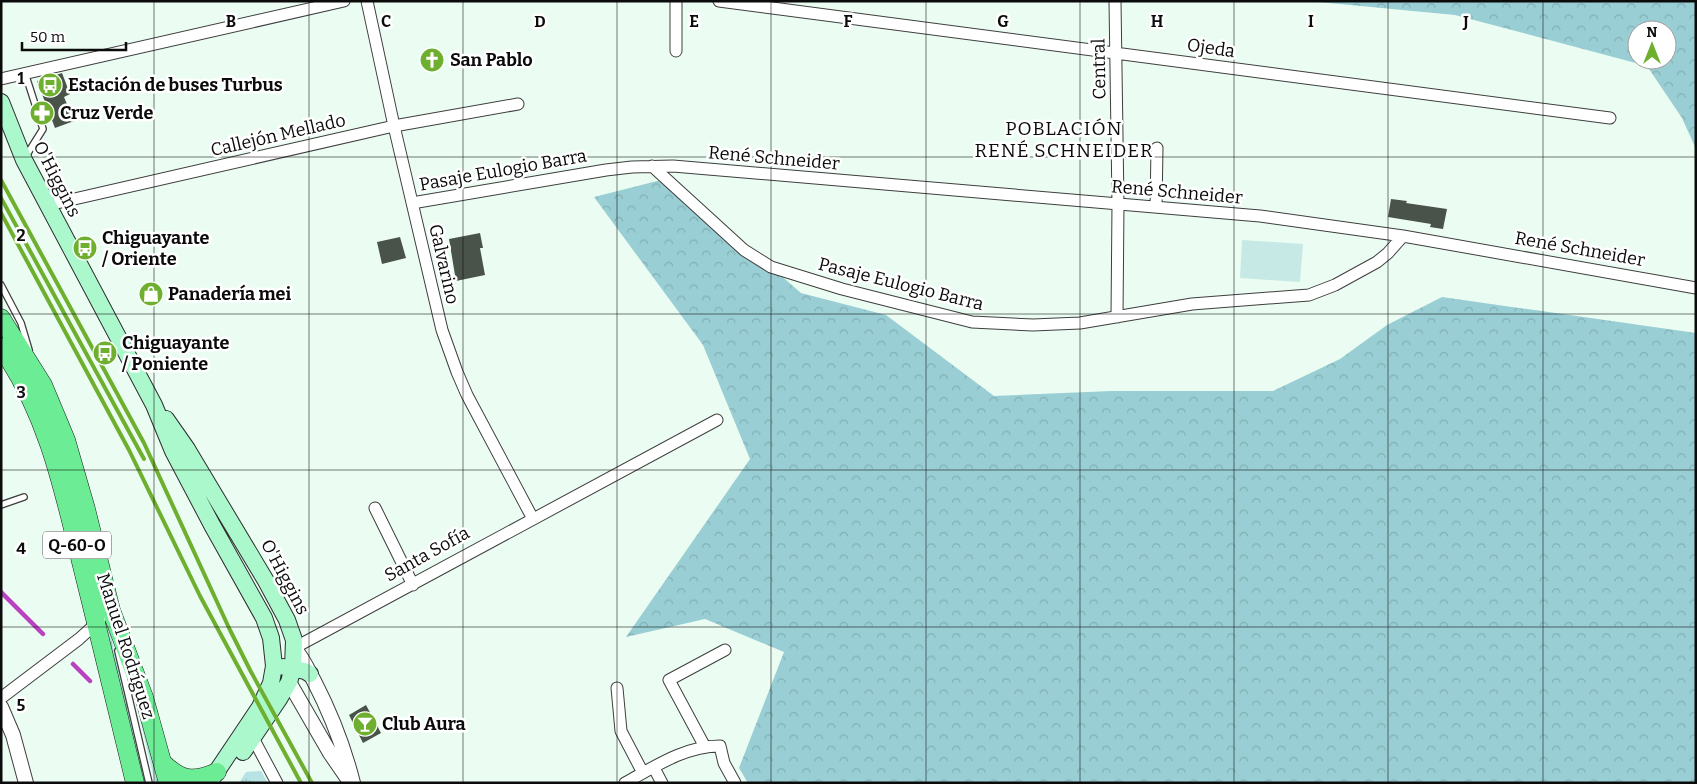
<svg xmlns="http://www.w3.org/2000/svg" width="1697" height="784" font-family="Bitter,serif">
<defs>
<pattern id="grass-tufts" width="24" height="20" patternUnits="userSpaceOnUse" patternTransform="scale(1.25)"><rect width="24" height="20" fill="#b8e3e4"/><path d="M3 7l-1-3M5 7V3M7 7l1-3M15 17l-1-3M17 17v-4M19 17l1-3" fill="none" stroke="#9dc1c2"/></pattern>
<pattern id="forest-crowns" width="20" height="18" patternUnits="userSpaceOnUse" patternTransform="scale(1.25)"><rect width="20" height="18" fill="#99ced4"/><path d="M2 6a3 3 0 1 1 6 0M12 15a3 3 0 1 1 6 0" fill="none" stroke="#82b0b5"/></pattern>
</defs>
<rect width="100%" height="100%" fill="#ebfdf2"/>
<!-- grass -->
<path fill="url(#grass-tufts)" d="M107,628H109L147,783H142Z
M133,689L161,783H155Z
M261,771L268,783H239L246,772Z"/>
<!-- forest -->
<path fill="url(#forest-crowns)" fill-rule="evenodd" d="M1308,1H1696V149L1682,118L1647,66L1455,15ZM1637,30H1667V60H1637Z
M669,178L801,293L886,315L994,396L1111,391H1273L1340,359L1387,325L1442,297L1696,333V783H748L739,768L784,652L705,619L626,637L750,459L703,345L594,197Z"/>
<!-- pitch -->
<path fill="#c6e9e6" d="M1242,240L1303,244L1300,282L1240,278Z"/>
<g fill="none" stroke-linecap="round" stroke-linejoin="round">
<!-- stream -->
<path stroke="#ba42c1" stroke-width="4.5" d="M1,592L43,634
M73,664L90,681"/>
</g>
<!-- building -->
<path fill="#495349" d="M62,73L70,94L64,97L74,121L55,128L37,81Z
M1391,199L1407,201L1406,203L1447,209L1443,229L1430,227L1431,224L1388,217Z
M480,233L483,248H480L485,275L456,281L449,239Z
M400,237L406,258L382,264L377,242Z
M366,705L381,733L363,743L349,715Z"/>
<g fill="none" stroke-linecap="round" stroke-linejoin="round">
<defs>
<path id="service" d="M25,73L43,129L26,156
M1,285L21,323L29,350
M1,505L24,497
M118,651L149,783"/>
<path id="minor" d="M367,1L394,126L442,330L457,372L467,395L533,519
M676,1V51
M719,1L1610,118
M1115,1L1118,204L1117,317
M1,79L344,1
M652,166L744,250L771,267L842,289L972,322L1033,325L1080,323L1192,304L1309,295L1335,285L1377,262L1388,253L1403,236
M412,203L606,170L632,167L673,166L1260,216L1403,236L1696,288
M48,205L394,126L518,104
M1156,207L1157,148
M375,508L413,585
M294,648L717,420
M617,688L621,731L643,773
M1,698L79,639L100,620
M253,738L277,783
M705,747L669,680L725,650
M654,768L662,783
M625,783C654,767 685,746 720,746L724,763L735,783"/>
<path id="tertiary" d="M294,648C303,658 308,670 314,681C331,714 344,747 353,783
M289,682L330,753L350,782
M1,707L13,735L26,783"/>
<path id="secondary" d="M1,102L24,160L154,405L173,451L212,525L264,618L271,638L274,666L271,683L260,707L209,783
M166,419L187,449L266,581L287,620L294,640L293,668L289,682L279,699L243,752
M284,667L305,671L310,674"/>
<path id="primary" d="M1,318L43,385L66,440L86,509L111,610L144,697L168,783
M1,347C48,415 63,488 82,566C100,638 117,710 135,783
M162,762C181,781 193,782 217,772"/>
</defs>
<!-- service casing -->
<use href="#service" stroke="#3e3e3e" stroke-width="8"/>
<!-- minor casing -->
<use href="#minor" stroke="#3e3e3e" stroke-width="13"/>
<!-- tertiary casing -->
<use href="#tertiary" stroke="#3e3e3e" stroke-width="16"/>
<!-- secondary casing -->
<use href="#secondary" stroke="#2d2d2d" stroke-width="18"/>
<!-- primary casing -->
<use href="#primary" stroke="#1c1c1c" stroke-width="19"/>
<!-- service -->
<use href="#service" stroke="#fff" stroke-width="5.5"/>
<!-- minor -->
<use href="#minor" stroke="#fff" stroke-width="11"/>
<!-- tertiary -->
<use href="#tertiary" stroke="#fff" stroke-width="14"/>
<!-- secondary -->
<use href="#secondary" stroke="#acf8cd" stroke-width="16"/>
<!-- primary -->
<use href="#primary" stroke="#6cec94" stroke-width="18"/>
<!-- rail -->
<path stroke="#6faf30" stroke-width="4" d="M1,180L144,443L229,628L250,670L312,783
M1,198L144,459
M1,213L129,450L200,596L301,783"/>
</g>
<!-- grid -->
<path fill="none" stroke="#0b0b0b" stroke-width="1" stroke-opacity="0.55" d="M154,1V783M309,1V783M463,1V783M617,1V783M771,1V783M926,1V783M1080,1V783M1234,1V783M1388,1V783M1543,1V783M1,157H1696M1,314H1696M1,470H1696M1,627H1696"/>
<!-- icons -->
<defs>
<symbol id="church-disc" viewBox="-11 -11 22 22"><circle r="9.5" fill="#6faf30" stroke="#fff"/><path d="M-1.2-6h2.4v3.5h3.3v2.4h-3.3V6h-2.4V-.1h-3.3v-2.4h3.3Z" fill="#fff"/></symbol>
<symbol id="bus-disc" viewBox="-11 -11 22 22"><circle r="9.5" fill="#6faf30" stroke="#fff"/><path d="M-5-6H5V4H4V6H2V4H-2V6H-4V4H-5ZM-3.5-4V0h7V-4ZM-3.5 1.2v1.5H-2V1.2ZM2 1.2v1.5H3.5V1.2Z" fill="#fff"/></symbol>
<symbol id="pharmacy-disc" viewBox="-11 -11 22 22"><circle r="9.5" fill="#6faf30" stroke="#fff"/><path d="M-2-6h4v4h4v4h-4v4h-4v-4h-4v-4h4Z" fill="#fff"/></symbol>
<symbol id="shop-disc" viewBox="-11 -11 22 22"><circle r="9.5" fill="#6faf30" stroke="#fff"/><path d="M-5-2.5h2.3a2.7 3.5 0 0 1 5.4 0H5L5.5 6h-11ZM-1.5-2.5h3a1.5 2.3 0 0 0-3 0Z" fill="#fff"/></symbol>
<symbol id="bar-disc" viewBox="-11 -11 22 22"><circle r="9.5" fill="#6faf30" stroke="#fff"/><path d="M-6-5H6L.8 .8V4.5H3.5V6h-7V4.5H-.8V.8Z" fill="#fff"/></symbol>
</defs>
<g fill-rule="evenodd">
<use href="#church-disc" x="418" y="46" width="28" height="28"/>
<use href="#bus-disc" x="36" y="71" width="28" height="28"/>
<use href="#pharmacy-disc" x="28" y="99" width="28" height="28"/>
<use href="#bus-disc" x="71" y="234" width="28" height="28"/>
<use href="#shop-disc" x="137" y="280" width="28" height="28"/>
<use href="#bus-disc" x="91" y="339" width="28" height="28"/>
<use href="#bar-disc" x="351" y="710" width="28" height="28"/>
</g>
<g text-anchor="middle" dominant-baseline="central" stroke-width="5" stroke-linejoin="round" paint-order="stroke">
<!-- shield labels -->
<rect fill="#fff" stroke="#545454" stroke-width="1" x="43" y="531.5" width="68" height="27" rx="4"/>
<g font-size="16" font-weight="bold" fill="#0b0b0b">
<text x="77" y="545">Q-60-O</text>
</g>
<!-- street labels -->
<g font-size="18" fill="#0b0b0b" stroke="#fff">
<text transform="translate(1211 48) rotate(8)">Ojeda</text>
<text transform="translate(1099 69) rotate(-91)">Central</text>
<text transform="translate(278 135) rotate(-13)">Callejón Mellado</text>
<text transform="translate(774 158) rotate(5)">René Schneider</text>
<text transform="translate(503 170) rotate(-10)">Pasaje Eulogio Barra</text>
<text transform="translate(57 179) rotate(63)">O'Higgins</text>
<text transform="translate(1177 192) rotate(5)">René Schneider</text>
<text transform="translate(1580 249) rotate(10)">René Schneider</text>
<text transform="translate(444 264) rotate(77)">Galvarino</text>
<text transform="translate(901 284) rotate(14)">Pasaje Eulogio Barra</text>
<text transform="translate(427 554) rotate(-29)">Santa Sofía</text>
<text transform="translate(285 577) rotate(62)">O'Higgins</text>
<text transform="translate(126 646) rotate(72)">Manuel Rodríguez</text>
</g>
<!-- poi labels -->
<g font-size="18" font-weight="bold" fill="#0b0b0b" stroke="#fff" text-anchor="start">
<text x="450" y="60">San Pablo</text>
<text x="68" y="85">Estación de buses Turbus</text>
<text x="60" y="113">Cruz Verde</text>
<text x="102" y="238">Chiguayante<tspan x="102" dy="21">/ Oriente</tspan></text>
<text x="168" y="294">Panadería mei</text>
<text x="122" y="343">Chiguayante<tspan x="122" dy="21">/ Poniente</tspan></text>
<text x="382" y="724">Club Aura</text>
</g>
<!-- neighbourhood labels -->
<g font-size="19" letter-spacing="1" fill="#0b0b0b" stroke="#fff">
<text x="1064" y="128">POBLACIÓN<tspan x="1064" dy="22">RENÉ SCHNEIDER</tspan></text>
</g>
</g>
<g font-size="16" text-anchor="middle" font-weight="bold" fill="#0b0b0b" stroke="#fff" stroke-width="5" stroke-linejoin="round" paint-order="stroke">
<text x="231" y="27">B</text>
<text x="386" y="27">C</text>
<text x="540" y="27">D</text>
<text x="694" y="27">E</text>
<text x="848" y="27">F</text>
<text x="1003" y="27">G</text>
<text x="1157" y="27">H</text>
<text x="1311" y="27">I</text>
<text x="1466" y="27">J</text>
<text x="21" y="84">1</text>
<text x="21" y="241">2</text>
<text x="21" y="398">3</text>
<text x="21" y="554">4</text>
<text x="21" y="711">5</text>
</g>
<!-- border -->
<rect width="1697" height="784" fill="none" stroke="#0b0b0b" stroke-width="5"/>
<!-- north arrow -->
<g transform="translate(1652 45)"><circle r="24" fill="#ffffff" stroke="#9d9d9d"/>
<path d="M0-4L9 19L0 12L-9 19Z" fill="#6faf30"/>
<text y="-8" font-size="14" font-weight="bold" text-anchor="middle" fill="#0b0b0b">N</text>
</g>
<!-- scale -->
<path d="M22 42v8h104v-8" fill="none" stroke="#0b0b0b" stroke-width="2.5"/>
<text x="30" y="42" font-size="15" fill="#0b0b0b" stroke="#ffffff" stroke-width="4" paint-order="stroke">50 m</text>
</svg>
